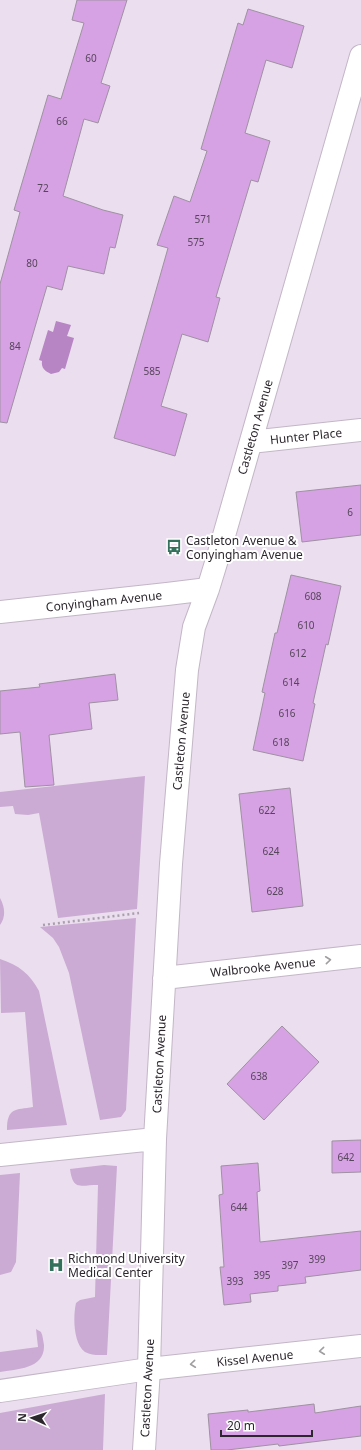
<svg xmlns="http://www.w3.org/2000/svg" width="361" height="1450" font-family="'Noto Sans',sans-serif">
<rect width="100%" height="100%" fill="#ebdeef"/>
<!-- green -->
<path fill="#cbabd3" d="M145,776L137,909L58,918L39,813L28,815L15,814L13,806L0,807V792Z
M0,898C5,907 6,917 0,925Z
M136,918L126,1110L121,1117L100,1120L69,973L59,947L53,938L40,927Z
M0,959C19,965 30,974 39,991L67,1125L7,1130C7,1107 16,1110 33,1107L25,1012L1,1013Z
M104,1165L117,1166L107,1355C100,1355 92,1356 85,1352C73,1343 73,1316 76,1303L80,1300L95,1297L98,1185C80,1185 73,1191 70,1169Z
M20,1173L16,1262L11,1272L0,1275V1175Z
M36,1329L41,1332C43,1336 43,1340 44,1345C45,1369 17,1369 0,1372V1352L38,1347Z
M105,1394L103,1450H0V1413Z"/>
<!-- water -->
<path fill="#b784c4" d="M56,321L71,325L67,336L74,338L65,369L62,368L59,372L51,374C45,371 41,368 42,361L39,360L48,330L53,332Z"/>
<!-- building -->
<path fill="#d6a2e4" stroke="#9e91a1" d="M77,0H127L101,83L110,86L98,123L84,119L63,196L103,210L123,215L115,248L110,247L104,274L68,266L62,290L47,286L7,423L0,422V284L20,212L14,210L48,95L61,99L84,23L72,20Z
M248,9L304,26L292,68L266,60L245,133L270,141L258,182L251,180L216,297L220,298L208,342L182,334L161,406L187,414L175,456L114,438L168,248L157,245L174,196L190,202L207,151L201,149L238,23L243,25Z
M361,485V535L302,542L296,492Z
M291,575L341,586L328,645L326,644L313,703L315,704L303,761L253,750L265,693L262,692L275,633H277Z
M115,674L118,700L89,703L92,729L49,735L54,785L25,787L20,732L0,734V691L40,687L39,684Z
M290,788L303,906L252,912L239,794Z
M282,1026L319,1062L264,1120L227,1084Z
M361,1140V1172L332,1173V1141Z
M258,1163L260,1191L257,1192L260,1242L361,1231V1270L305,1277L306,1283L278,1286V1291L250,1294L251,1302L224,1305L220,1267H224L219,1195L223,1194L221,1166Z
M314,1404L315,1413L361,1406V1436L279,1446L278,1444L227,1450H211L208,1414L248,1410V1412Z"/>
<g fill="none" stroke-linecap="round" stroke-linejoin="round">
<defs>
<path id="minor" d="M251,442L361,430
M0,612L167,594L208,589
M164,978L361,956
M0,1155L155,1139
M0,1391L149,1369L361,1346
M144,1450L149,1369L155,1139L171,864L187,670L194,627L208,589L219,553L361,56"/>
</defs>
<!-- minor casing -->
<use href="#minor" stroke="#c3b6c6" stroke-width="24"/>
<!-- path -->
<path stroke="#a99fac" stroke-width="2.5" stroke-dasharray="2 3" stroke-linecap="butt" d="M43,925L139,913"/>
<!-- minor -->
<use href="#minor" stroke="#fff" stroke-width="22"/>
</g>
<!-- one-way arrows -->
<defs><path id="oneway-chevron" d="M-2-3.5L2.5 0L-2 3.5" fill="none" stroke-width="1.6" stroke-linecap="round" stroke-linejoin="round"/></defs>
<g stroke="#a09ea0">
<use href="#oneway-chevron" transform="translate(328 960) rotate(-6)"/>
<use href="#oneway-chevron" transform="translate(322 1351) rotate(174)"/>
<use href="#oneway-chevron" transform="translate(193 1364) rotate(174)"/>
</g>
<!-- icons -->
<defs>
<symbol id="bus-bare" viewBox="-9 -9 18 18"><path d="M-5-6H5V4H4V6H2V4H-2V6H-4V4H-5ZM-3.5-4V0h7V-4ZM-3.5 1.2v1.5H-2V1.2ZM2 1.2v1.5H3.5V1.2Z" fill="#34715d" stroke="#fff" stroke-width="2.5" paint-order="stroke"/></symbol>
<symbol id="hospital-bare" viewBox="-9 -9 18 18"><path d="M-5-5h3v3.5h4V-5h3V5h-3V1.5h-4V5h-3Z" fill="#34715d" stroke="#fff" stroke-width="2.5" paint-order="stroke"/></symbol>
</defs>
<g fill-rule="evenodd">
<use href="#bus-bare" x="163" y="536" width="22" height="22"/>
<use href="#hospital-bare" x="45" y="1254" width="22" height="22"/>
</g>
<g text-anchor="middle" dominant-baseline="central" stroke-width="4" stroke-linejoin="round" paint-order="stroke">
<!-- number labels -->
<g font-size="10" fill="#56465b">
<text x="91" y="58">60</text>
<text x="62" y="121">66</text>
<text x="43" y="188">72</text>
<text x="203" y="219">571</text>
<text x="196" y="242">575</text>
<text x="32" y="263">80</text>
<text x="15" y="346">84</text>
<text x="152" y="371">585</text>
<text x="350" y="512">6</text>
<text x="313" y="596">608</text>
<text x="306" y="625">610</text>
<text x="298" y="653">612</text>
<text x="291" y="682">614</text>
<text x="287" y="713">616</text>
<text x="281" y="742">618</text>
<text x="267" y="810">622</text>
<text x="271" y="851">624</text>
<text x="275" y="891">628</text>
<text x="259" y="1076">638</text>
<text x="346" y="1157">642</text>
<text x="239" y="1207">644</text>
<text x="317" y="1259">399</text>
<text x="290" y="1265">397</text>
<text x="262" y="1275">395</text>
<text x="235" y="1281">393</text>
</g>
<!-- street labels -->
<g font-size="12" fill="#2c272d" stroke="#fff">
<text transform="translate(255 427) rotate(-74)">Castleton Avenue</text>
<text transform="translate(306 436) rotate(-6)">Hunter Place</text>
<text transform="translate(104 601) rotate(-6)">Conyingham Avenue</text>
<text transform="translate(181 741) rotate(-85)">Castleton Avenue</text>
<text transform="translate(263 967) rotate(-6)">Walbrooke Avenue</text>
<text transform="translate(159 1064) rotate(-87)">Castleton Avenue</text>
<text transform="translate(255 1358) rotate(-6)">Kissel Avenue</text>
<text transform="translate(147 1388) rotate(-87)">Castleton Avenue</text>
</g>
<!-- poi labels -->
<g font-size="12" fill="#2c272d" stroke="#fff" text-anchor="start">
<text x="186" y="540">Castleton Avenue &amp;<tspan x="186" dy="14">Conyingham Avenue</tspan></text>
<text x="68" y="1258">Richmond University<tspan x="68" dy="14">Medical Center</tspan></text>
</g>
</g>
<!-- north arrow -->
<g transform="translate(32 1418) rotate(273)" stroke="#ffffff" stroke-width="3" paint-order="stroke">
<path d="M0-3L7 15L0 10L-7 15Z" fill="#2c272d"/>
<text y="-6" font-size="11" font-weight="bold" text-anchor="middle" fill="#2c272d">N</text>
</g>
<!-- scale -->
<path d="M221 1430v6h91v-6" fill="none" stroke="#2c272d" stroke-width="2"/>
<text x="227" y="1430" font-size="12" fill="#2c272d" stroke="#ffffff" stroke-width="3" paint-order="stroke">20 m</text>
</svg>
